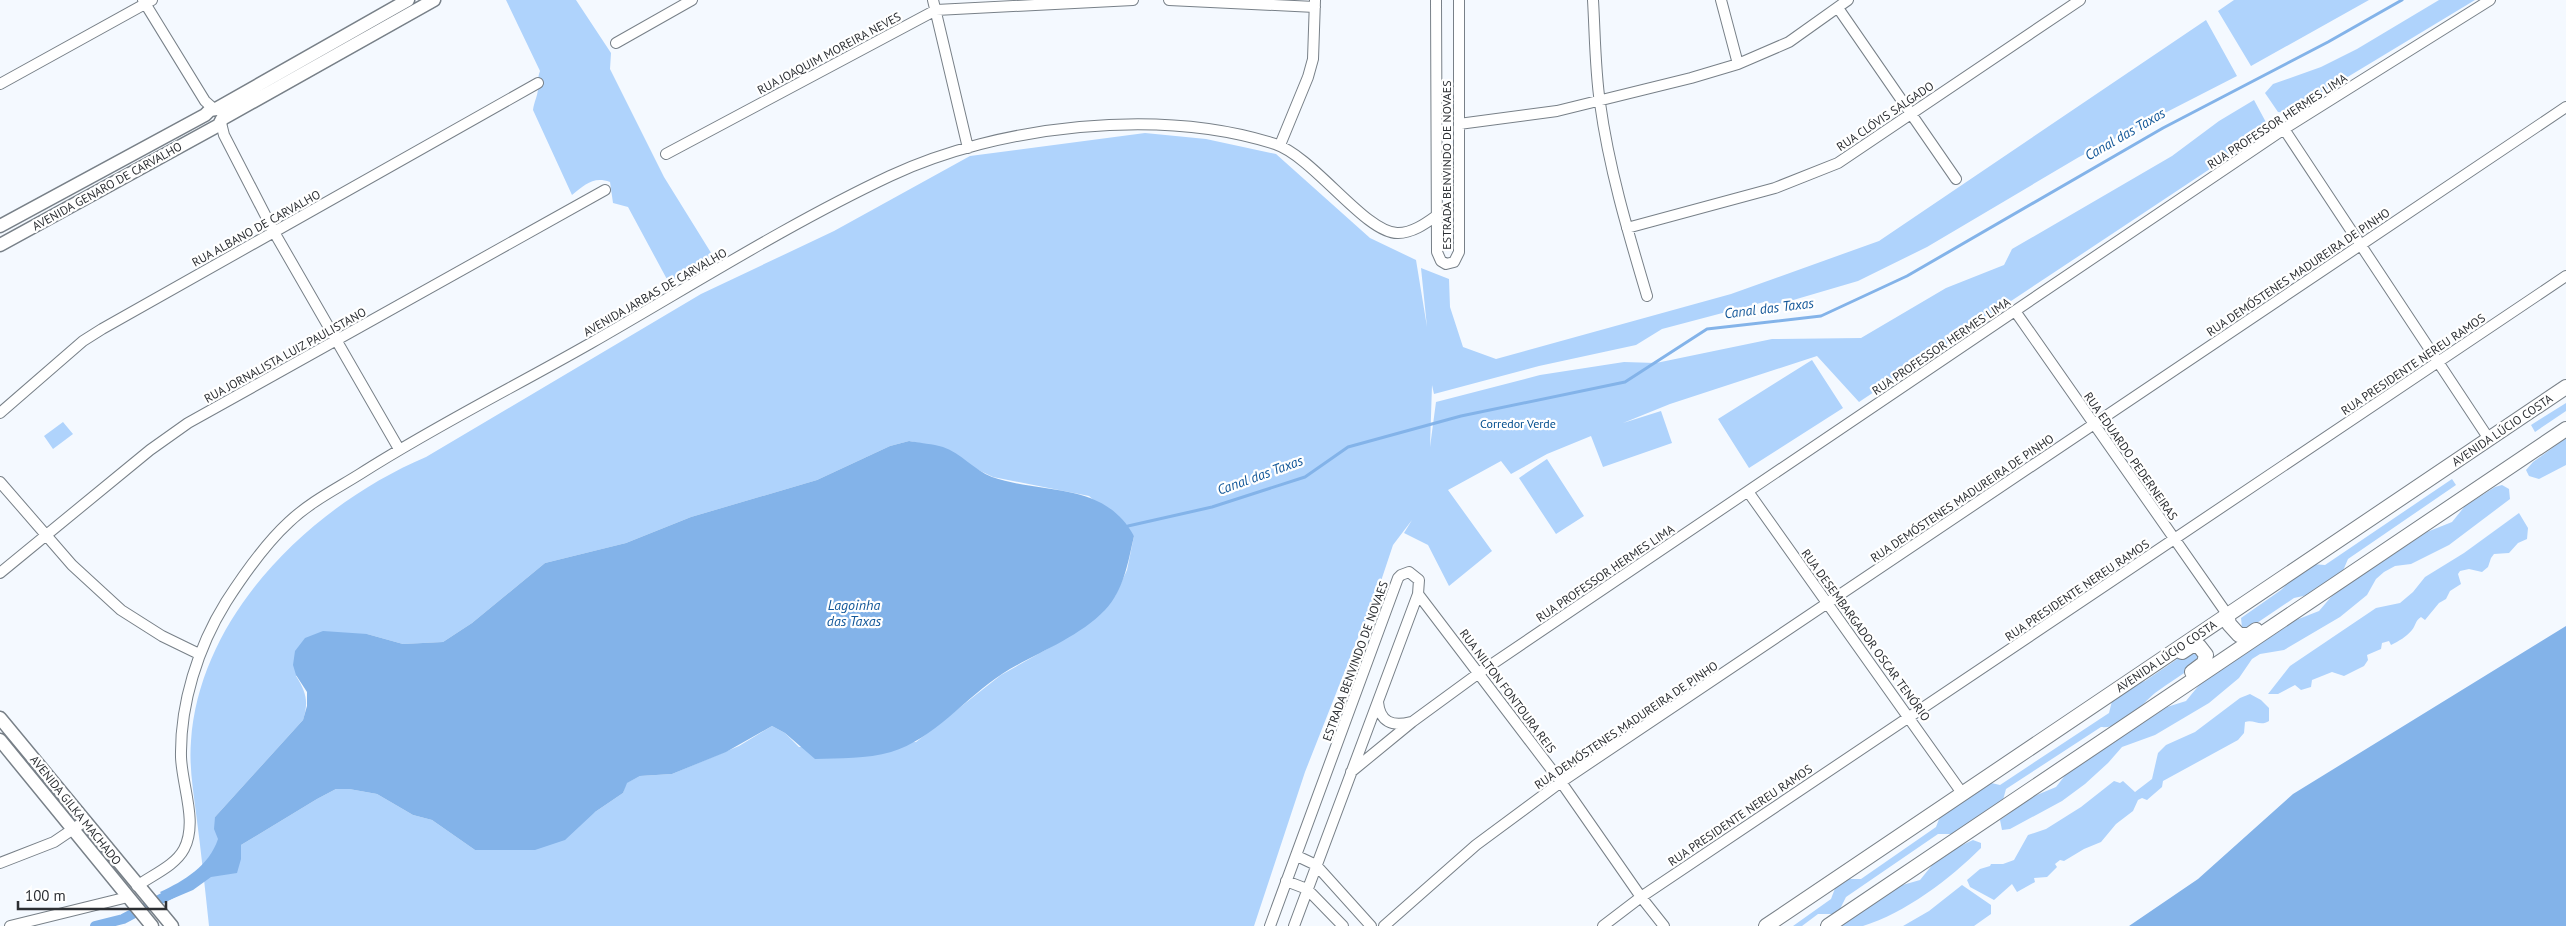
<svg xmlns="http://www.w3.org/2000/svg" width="2566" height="926" font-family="'PT Sans',sans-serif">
<rect width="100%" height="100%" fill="#f4f9ff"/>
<!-- green -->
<path fill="#afd3fc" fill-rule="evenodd" d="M506,0H576L611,53L610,69L664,177L713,256L669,283L628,207L613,203L610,182C593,176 585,185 572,195L533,110C534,102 538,95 538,88C539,81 537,79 540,71Z
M2234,0H2369L2251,66L2218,11Z
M2439,0H2475L2288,113L2278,112L2265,93L2273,84L2321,67L2357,49Z
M2206,20L2237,76L2079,157L1927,247L1858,281L1776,305L1764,302L1662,329L1636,345L1539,366L1434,394L1432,385L1430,447L1436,402L1540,375L1624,362L1656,363L1772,339L1861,338L1946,288L2004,265L2012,249L2172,156L2219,121L2254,100L2268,126L2249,143L1859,402L1817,356L1670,404L1623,423L1661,411L1672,443L1603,467L1591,436L1547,454L1511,474L1501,461L1448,490L1492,551L1449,586L1428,545L1404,533L1412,520L1393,545L1371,611L1359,635L1305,772L1254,926H209C205,888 201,851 196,813C193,789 189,766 191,741C200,613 313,505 426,457L701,294L834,231L970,156L1145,133L1206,139L1276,154L1370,238L1416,260L1427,327L1421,268L1449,279L1450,307L1463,347L1496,359L1731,294L1879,241ZM909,441L944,448L974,468L993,477L1089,496L1134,536L1127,570L1115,596L1063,640L1001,675L916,742L799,747L785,733L772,726L739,746L672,774L640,776L626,783L623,793L595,812L475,850L432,820L413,815L377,794L349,789H336L317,799L241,845L215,817L303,720C309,701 306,692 296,676L367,634L403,644L443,642L472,623L545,563L626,543L691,517L817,480L890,446Z
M1812,360L1843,408L1749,468L1718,419Z
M2566,403V411L2535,432L2531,425Z
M63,422L73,434L53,449L44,436Z
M2566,438V465L2539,479L2529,476L2526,470L2533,462Z
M1547,459L1584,516L1556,534L1519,478Z
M2452,479L2456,485L2348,559L2342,573L2308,595L2294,598L2248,629L2242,628L2241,618L2281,590L2295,576L2312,564L2325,565Z
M2502,485L2509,489L2510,499L2449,545L2411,564L2395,566L2384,572L2376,579L2367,595L2340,617L2284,650L2260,654L2252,659L2239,678L2209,703L2155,735L2122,747L2108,763L2085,784L2062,801L2010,829L2002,830L2000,820L2032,797L2056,787L2067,773L2167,707L2186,701L2200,684L2296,620L2319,611L2331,597L2343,588L2427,532L2452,522L2465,506L2495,487Z
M2519,513L2528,528L2527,539L2518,543L2509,553L2494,554L2491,558L2488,567L2482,572L2469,569L2460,571L2458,574L2461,584L2450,591L2446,599L2439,603L2425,620L2421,617C2415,621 2416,625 2412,630C2406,637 2399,641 2391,645L2389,641L2382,643L2381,649L2367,655L2368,660L2364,666L2344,676L2332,672L2312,680L2311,687L2301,690L2295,685L2278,694H2268L2290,666L2376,608L2400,603L2413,592L2425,577L2464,553Z
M2189,651H2195L2199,656L2197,664C2184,674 2168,683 2155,693C2139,707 2123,729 2101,727L2006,789L2003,800L1953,834H1938L1846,897L1839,911L1834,914H1818L1802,926H1793L1831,899L1837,883L1843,879H1861L1936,827L1941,814L1987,782L2000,785L2109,713L2113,697L2131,685L2145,681Z
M2250,694L2261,700L2269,708V721C2260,727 2254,719 2245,722L2244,733L2238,740L2163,781L2162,787L2147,800L2142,798L2138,800L2133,811L2116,824L2101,842L2084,849L2064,861L2060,860L2055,864L2057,867L2047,877L2034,878L2035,882L2017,892L2012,884L1994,900L1970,887L1967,880L1980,869L1990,866L1991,864H2003L2014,860L2028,835L2046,829L2081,807L2114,781L2120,783L2123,781L2135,792L2152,779L2158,753L2166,745L2195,732L2240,698Z
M1973,840L1981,843V848C1950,879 1905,913 1863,926C1857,926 1847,926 1840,926L1899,886L1920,880L1933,864L1954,849Z
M1962,885L1991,905V914L1974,926H1903L1929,911Z"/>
<!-- water -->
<path fill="#83b3e9" d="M909,441C920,443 933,444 943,447C961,453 974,470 992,477C1044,495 1104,481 1134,536C1128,562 1124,590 1105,610C1077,639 1035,653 1002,674C965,698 934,739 891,752C867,759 839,758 815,759L785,733L772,726L726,752L672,774L640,776L627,783L623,793L595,812L565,840L535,850H475L432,820L413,815L377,794L349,789H336L317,799L241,845V859L237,873L211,877L193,890L167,901L160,892C184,881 209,866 218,839L214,829L215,817L303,720L307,706V692L296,675L293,665L295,651L305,638L323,631L367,634L403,644L443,642L472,623L545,563L626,543L691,517L817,480L890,446Z
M2566,626V926H2129L2198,879L2293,794Z"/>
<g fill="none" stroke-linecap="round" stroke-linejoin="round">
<!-- stream -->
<path stroke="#83b3e9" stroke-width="3" d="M1128,526L1212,507L1305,477L1348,447L1461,416L1625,382L1707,329L1821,316L1907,276L2163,128L2328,42L2402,0"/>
<!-- canal -->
<path stroke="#83b3e9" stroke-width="10" d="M95,926L123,919L176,891"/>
<defs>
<path id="minor" d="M143,0L205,101L214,109
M933,0L968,148
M1169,0L1315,7
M1436,0L1437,252L1441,261L1446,264L1454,262L1459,252V0
M1593,0C1595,34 1595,69 1600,103C1609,169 1628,232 1647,296
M1721,0L1738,64
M1838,8L1956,179
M616,43L692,0
M0,84L152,0
M221,123L224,135L274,232L399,449
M1459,124L1557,111L1691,78L1738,64L1789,42L1848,0
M2284,129L2489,439
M1280,145L1308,77L1313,59L1315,0
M666,154L936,10L1133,0
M1627,228L1775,188L1838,163L2080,0
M2015,311L2227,614
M0,413L83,341L102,329L538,83
M0,482L72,565L121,610L162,636L199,654
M1749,493L1962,793
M0,573L150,450L188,423L605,190
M1418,594L1561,782L1641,897L1664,926
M1378,702C1380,722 1392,727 1411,722
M1351,772L1412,722L1479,673L2284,129L2490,0
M1297,856L1316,865L1371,926
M0,863L54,842L85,821
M1286,881L1307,889L1343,926
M137,886C152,875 175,866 184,849C198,822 182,786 181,757C180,704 198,647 226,602C244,574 265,544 289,522C310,502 336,489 360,474C435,426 514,387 591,343C689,287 788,224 890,176C999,125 1159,107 1275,144C1314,157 1366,234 1398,233C1412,233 1425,224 1436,216
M10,926L128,897
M1270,926L1398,578L1401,575L1409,572L1419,580L1418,594L1294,926
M1384,926L1476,845L1561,782L2566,107
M1603,926L1641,897L2566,276"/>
<path id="tertiary" d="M0,226L205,115L210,110L216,109L408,0
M0,245L219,125L222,119L434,0
M0,718L172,926
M0,740L152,926"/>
<path id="secondary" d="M2227,614L2229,624L2239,635H2249L2256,630
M2182,652L2191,646H2199L2206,655L2204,663L2192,672
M1766,926L2566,387
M1828,926L2566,429"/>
</defs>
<!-- minor casing -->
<use href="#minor" stroke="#788088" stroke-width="12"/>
<!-- tertiary casing -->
<use href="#tertiary" stroke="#788088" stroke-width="15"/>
<!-- secondary casing -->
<use href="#secondary" stroke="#788088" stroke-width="16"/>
<!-- minor -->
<use href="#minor" stroke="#fff" stroke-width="10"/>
<!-- tertiary -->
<use href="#tertiary" stroke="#fff" stroke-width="12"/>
<!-- secondary -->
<use href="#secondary" stroke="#fff" stroke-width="14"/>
</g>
<g text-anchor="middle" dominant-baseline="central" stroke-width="4.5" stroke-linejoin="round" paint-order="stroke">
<!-- street labels -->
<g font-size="12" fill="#2c2f33" stroke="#fff">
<text transform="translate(829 53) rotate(-28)">RUA JOAQUIM MOREIRA NEVES</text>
<text transform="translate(1885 116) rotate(-34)">RUA CLÓVIS SALGADO</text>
<text transform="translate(2277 121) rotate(-33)">RUA PROFESSOR HERMES LIMA</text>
<text transform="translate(1446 165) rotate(-90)">ESTRADA BENVINDO DE NOVAES</text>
<text transform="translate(107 186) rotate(-29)">AVENIDA GENARO DE CARVALHO</text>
<text transform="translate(256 228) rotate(-29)">RUA ALBANO DE CARVALHO</text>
<text transform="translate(2298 272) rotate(-34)">RUA DEMÓSTENES MADUREIRA DE PINHO</text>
<text transform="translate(655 292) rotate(-30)">AVENIDA JARBAS DE CARVALHO</text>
<text transform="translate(1941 346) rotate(-34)">RUA PROFESSOR HERMES LIMA</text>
<text transform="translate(285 355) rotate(-29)">RUA JORNALISTA LUIZ PAULISTANO</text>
<text transform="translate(2413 364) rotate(-34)">RUA PRESIDENTE NEREU RAMOS</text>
<text transform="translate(2502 430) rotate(-34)">AVENIDA LÚCIO COSTA</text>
<text transform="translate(2131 456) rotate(55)">RUA EDUARDO PEDERNEIRAS</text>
<text transform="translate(1962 498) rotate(-34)">RUA DEMÓSTENES MADUREIRA DE PINHO</text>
<text transform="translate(1605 573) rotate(-34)">RUA PROFESSOR HERMES LIMA</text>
<text transform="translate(2077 590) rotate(-34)">RUA PRESIDENTE NEREU RAMOS</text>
<text transform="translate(1866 635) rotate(54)">RUA DESEMBARGADOR OSCAR TENÓRIO</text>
<text transform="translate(2166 656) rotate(-34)">AVENIDA LÚCIO COSTA</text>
<text transform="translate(1355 661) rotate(-70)">ESTRADA BENVINDO DE NOVAES</text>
<text transform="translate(1508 691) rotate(53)">RUA NILTON FONTOURA REIS</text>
<text transform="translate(1626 725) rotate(-34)">RUA DEMÓSTENES MADUREIRA DE PINHO</text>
<text transform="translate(76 810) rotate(51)">AVENIDA GILKA MACHADO</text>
<text transform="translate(1740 815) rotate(-34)">RUA PRESIDENTE NEREU RAMOS</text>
</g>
<!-- park labels -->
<g font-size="12" fill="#014d8d" stroke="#fff">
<text x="1518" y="423">Corredor Verde</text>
</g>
<!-- water labels -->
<g font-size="14" font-style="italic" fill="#145899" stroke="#fff">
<text transform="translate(2125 134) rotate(-30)">Canal das Taxas</text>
<text transform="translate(1769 308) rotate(-7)">Canal das Taxas</text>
<text transform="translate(1260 475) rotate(-20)">Canal das Taxas</text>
<text x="854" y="605">Lagoinha<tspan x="854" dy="16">das Taxas</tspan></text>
</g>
</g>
<!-- scale -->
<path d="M18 901v8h148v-8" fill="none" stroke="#2c2f33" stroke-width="2.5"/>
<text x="25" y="901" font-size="15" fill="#2c2f33" stroke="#ffffff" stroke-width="4" paint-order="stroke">100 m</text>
</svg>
